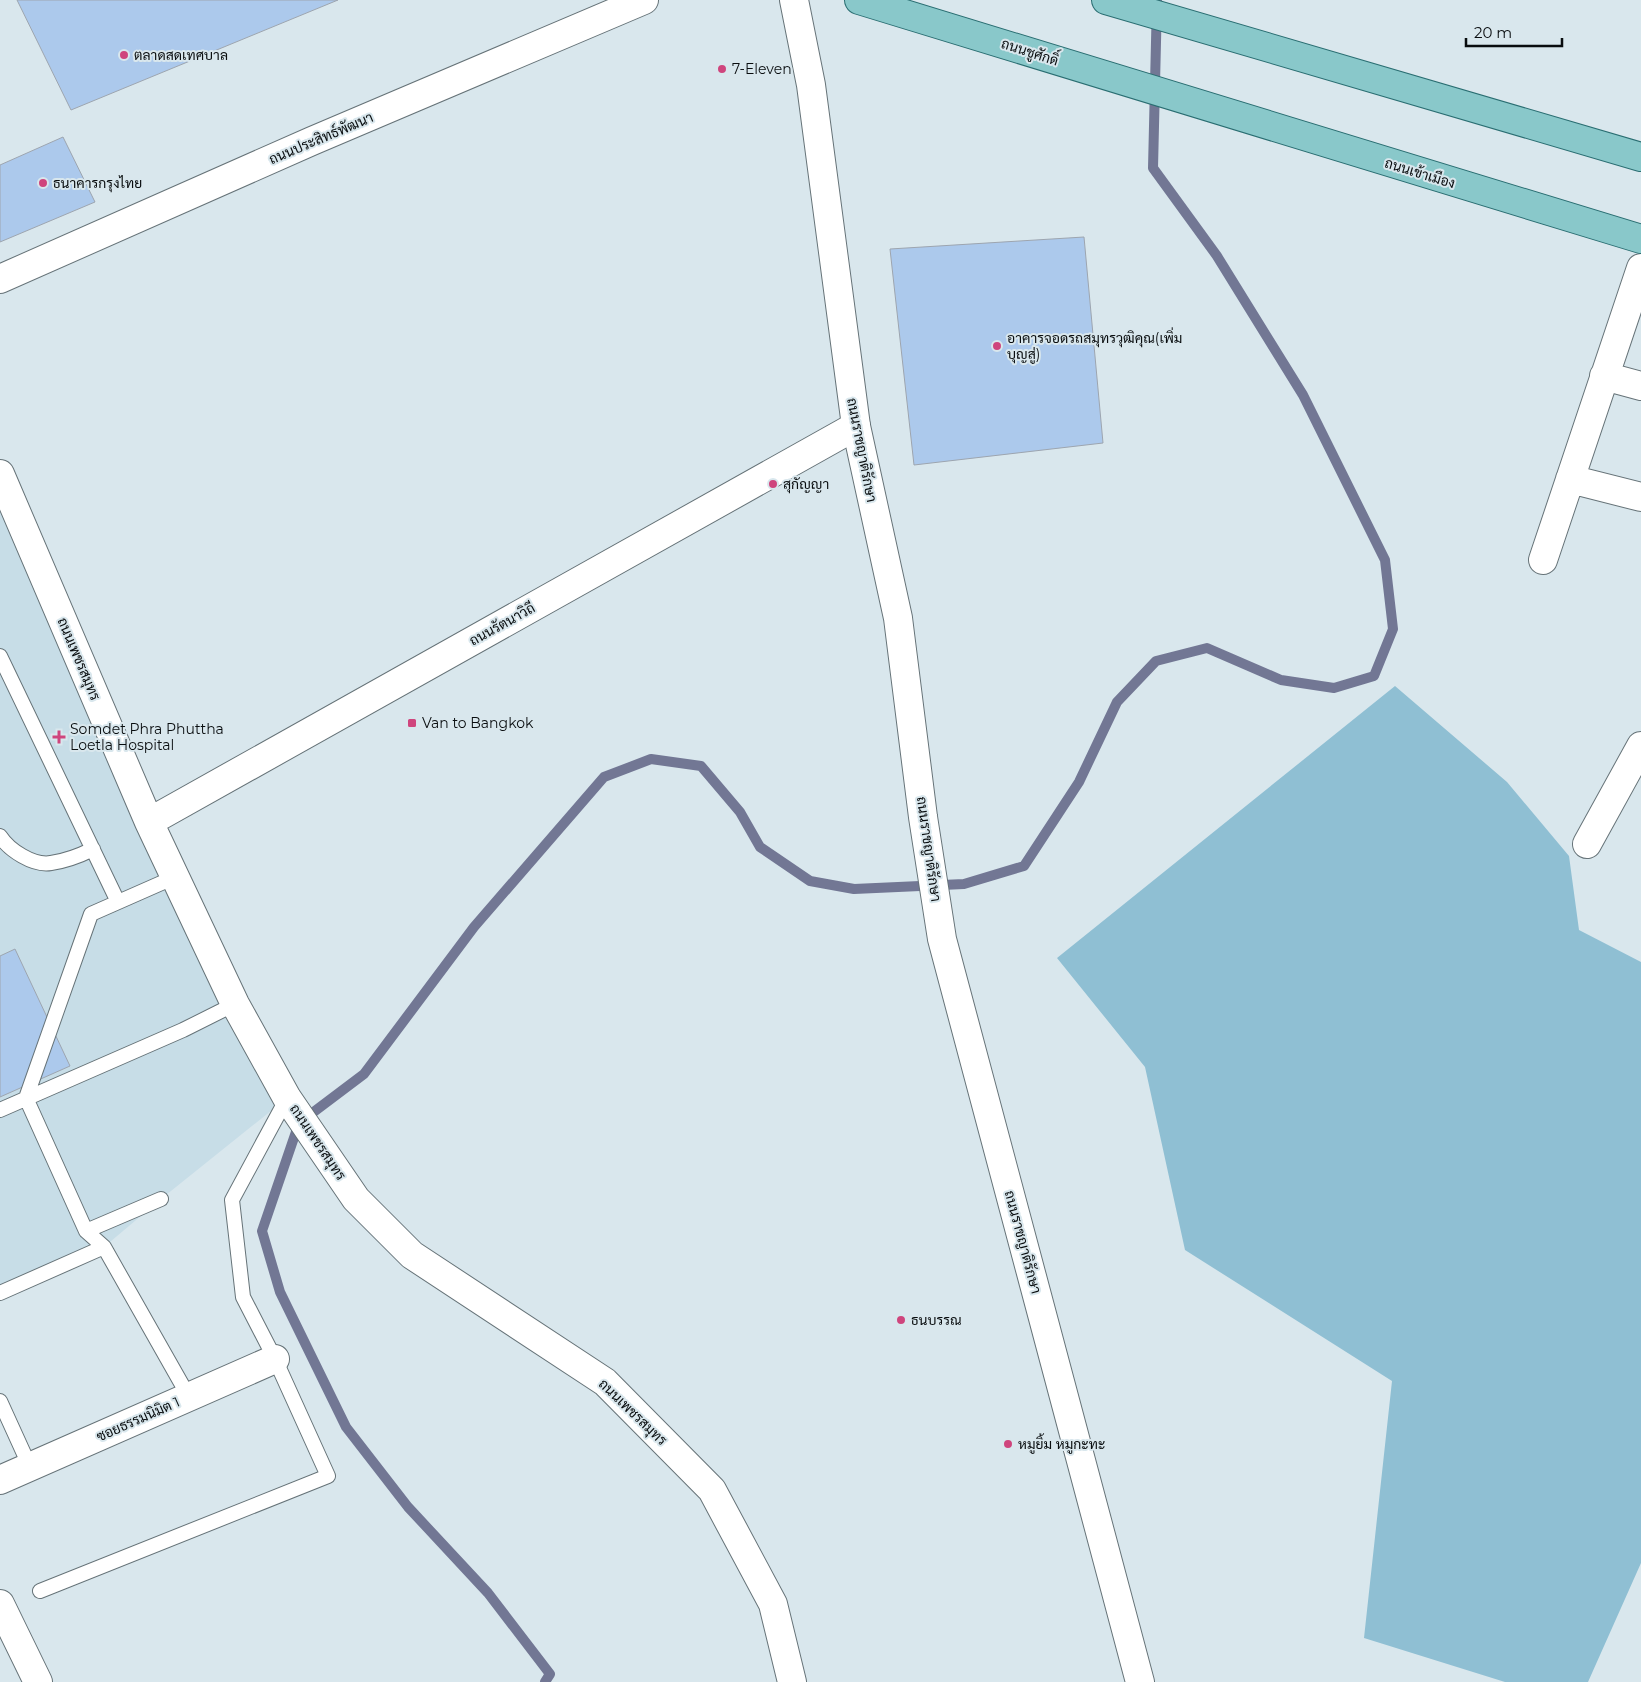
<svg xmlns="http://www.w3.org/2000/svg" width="1641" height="1682" font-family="Montserrat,Sarabun,sans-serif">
<rect width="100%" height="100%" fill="#d9e7ed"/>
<!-- built -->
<path fill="#c7dde7" d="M0,469L287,1098L161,1199L104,1247L0,1293Z"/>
<!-- forest -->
<path fill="#8fbfd3" d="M1395,686L1507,782L1569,856L1579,930L1641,962V1563L1588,1682H1505L1364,1638L1392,1381L1185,1250L1145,1067L1057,958Z"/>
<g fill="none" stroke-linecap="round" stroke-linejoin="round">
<!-- stream -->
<path stroke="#727794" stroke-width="10" d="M545,1682L550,1674L488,1593L408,1507L346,1427L280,1292L262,1231L299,1123L364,1074L474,927L604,777L651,759L701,766L740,812L760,847L810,881L854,889L964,884L1024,866L1079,782L1117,702L1156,661L1207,648L1281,680L1334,688L1374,676L1393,629L1385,560L1303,395L1217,256L1153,168L1157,0"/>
</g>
<!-- building -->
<path fill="#acc9ec" stroke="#9da5af" d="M17,0H338L71,110Z
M63,137L95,202L0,242V165Z
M1084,237L1103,443L914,465L890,249Z
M15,949L70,1066L0,1097V956Z"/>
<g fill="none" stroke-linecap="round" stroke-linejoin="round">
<defs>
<path id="service" d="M0,656L118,902
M0,836C9,850 33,866 51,863C65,861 81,855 93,849
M175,877L91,914L26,1098L86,1231L104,1247L189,1397
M0,1110L183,1030L235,1004
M86,1231L161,1199
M0,1293L104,1247
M0,1401L30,1467
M40,1591L328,1476L275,1359L243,1297L232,1200L287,1098"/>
<path id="minor" d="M0,279L312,141L644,0
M1604,376L1641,386
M0,474L149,822L235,1004L287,1098L356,1199L412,1255L605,1382L712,1490L773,1604L792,1682
M1570,479L1641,497
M1543,560L1641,268
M149,822L856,426
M1587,844L1641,746
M0,1480L275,1359
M0,1604L38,1682"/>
<path id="tertiary" d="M794,0L811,85L856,426L898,618L923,817L942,939L1140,1682"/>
<path id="primary" d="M859,0L1641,239
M1106,0L1641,157"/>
</defs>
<!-- service casing -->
<use href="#service" stroke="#667378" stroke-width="16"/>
<!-- minor casing -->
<use href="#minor" stroke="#667378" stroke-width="30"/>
<!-- tertiary casing -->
<use href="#tertiary" stroke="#667378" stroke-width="30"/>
<!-- primary casing -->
<use href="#primary" stroke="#2a6e72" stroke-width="30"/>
<!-- service -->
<use href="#service" stroke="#fff" stroke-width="14"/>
<!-- minor -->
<use href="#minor" stroke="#fff" stroke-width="28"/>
<!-- tertiary -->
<use href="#tertiary" stroke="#fff" stroke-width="28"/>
<!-- primary -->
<use href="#primary" stroke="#89c8ca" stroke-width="28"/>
</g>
<!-- markers -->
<g fill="#cf457d" stroke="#d9e7ed" stroke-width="2">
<circle cx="124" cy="55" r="5"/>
<circle cx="722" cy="69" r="5"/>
<circle cx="43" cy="183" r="5"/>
<circle cx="997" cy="346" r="5"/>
<circle cx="773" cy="484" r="5"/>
<rect x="407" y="718" width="10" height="10" rx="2.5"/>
<path d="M56.5 729.5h5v5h5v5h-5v5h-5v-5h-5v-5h5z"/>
<circle cx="901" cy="1320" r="5"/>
<circle cx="1008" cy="1444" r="5"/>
</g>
<g text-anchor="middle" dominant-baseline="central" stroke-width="4" stroke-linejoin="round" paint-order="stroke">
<!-- street labels -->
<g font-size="14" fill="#090d0f" stroke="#d9e7ed">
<text transform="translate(1030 52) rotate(18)">ถนนชูศักดิ์</text>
<text transform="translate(321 138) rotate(-23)">ถนนประสิทธ์พัฒนา</text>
<text transform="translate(1420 173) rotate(17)">ถนนเข้าเมือง</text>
<text transform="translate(862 450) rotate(79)">ถนนราชญาติรักษา</text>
<text transform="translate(502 624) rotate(-29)">ถนนรัตนาวิถี</text>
<text transform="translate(79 659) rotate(67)">ถนนเพชรสมุทร</text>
<text transform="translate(929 849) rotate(82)">ถนนราชญาติรักษา</text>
<text transform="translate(318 1142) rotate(56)">ถนนเพชรสมุทร</text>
<text transform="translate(1023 1242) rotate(75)">ถนนราชญาติรักษา</text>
<text transform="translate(633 1412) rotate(44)">ถนนเพชรสมุทร</text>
<text transform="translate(138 1419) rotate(-24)">ซอยธรรมนิมิต 1</text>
</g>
<!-- poi labels -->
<g font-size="14" fill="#090d0f" stroke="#d9e7ed" text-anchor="start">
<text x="134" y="55">ตลาดสดเทศบาล</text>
<text x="732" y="69">7-Eleven</text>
<text x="53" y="183">ธนาคารกรุงไทย</text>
<text x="1007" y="338">อาคารจอดรถสมุทรวุฒิคุณ(เพิ่ม<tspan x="1007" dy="16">บุญสู่)</tspan></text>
<text x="783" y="484">สุกัญญา</text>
<text x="422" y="723">Van to Bangkok</text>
<text x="70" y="729">Somdet Phra Phuttha<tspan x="70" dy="16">Loetla Hospital</tspan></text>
<text x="911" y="1320">ธนบรรณ</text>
<text x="1018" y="1444">หมูยิ้ม หมูกะทะ</text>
</g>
</g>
<!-- scale -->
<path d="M1466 38v8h96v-8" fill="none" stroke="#090d0f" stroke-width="2.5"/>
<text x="1474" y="38" font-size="15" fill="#090d0f" stroke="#d9e7ed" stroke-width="4" paint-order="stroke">20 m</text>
</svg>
